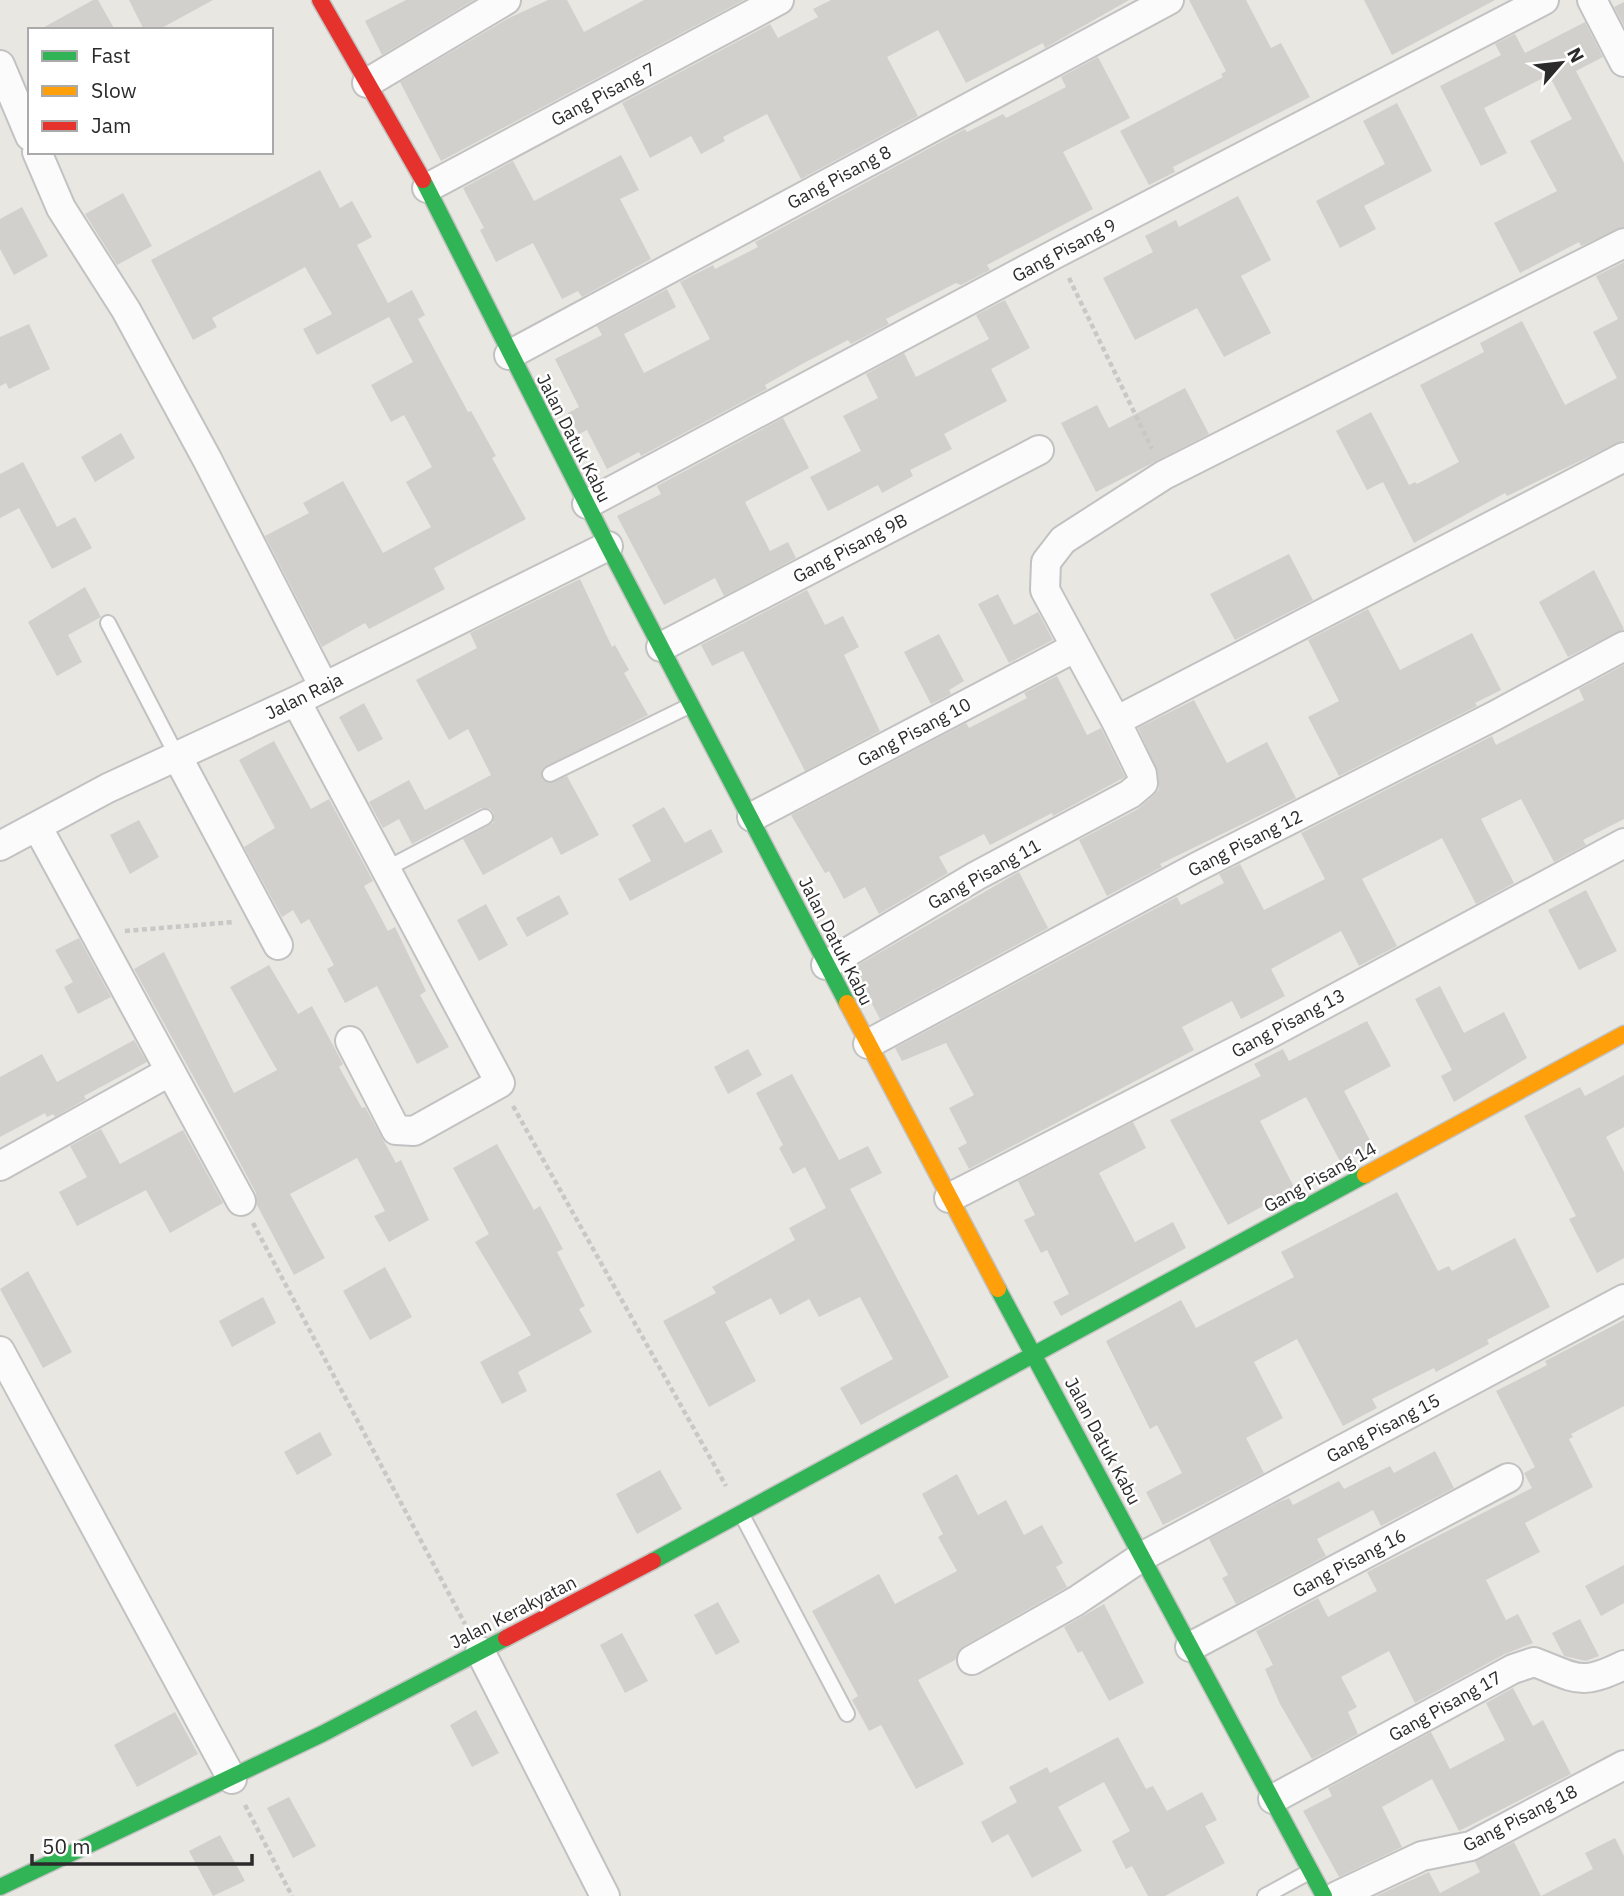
<svg xmlns="http://www.w3.org/2000/svg" width="1624" height="1896" font-family="'IBM Plex Sans',sans-serif">
<rect width="100%" height="100%" fill="#e8e7e2"/>
<!-- building -->
<path fill="#d1d0cc" d="M93,0H98L115,30H39Z
M129,0H213L158,30H144Z
M406,0H474L382,55L365,21Z
M548,0H567L584,32L644,0H744L441,161L400,82L507,19Z
M831,0H1129L1045,48L1043,43L966,83L938,30L887,57L918,116L801,179L767,114L723,137L725,141L701,154L691,136L650,158L622,103L770,24L778,38L818,17L813,9Z
M1189,0H1246L1271,48L1281,43L1310,97L1173,167L1175,172L1149,185L1120,131L1223,77L1221,74L1226,71Z
M1364,0H1495L1392,55Z
M1624,2V26L1614,7Z
M1585,22L1603,57L1576,71L1624,163V227L1581,246L1579,242L1520,273L1494,223L1557,191L1530,141L1572,119L1549,75L1484,108L1507,153L1481,166L1440,86L1501,55L1495,44L1515,34L1525,53Z
M1098,57L1130,118L1063,152L1093,209L987,265L990,270L961,285L956,283L886,319L889,324L851,344L848,340L802,364L765,385L767,389L641,456L639,452L607,469L587,430L579,434L568,413L579,407L555,359L602,335L597,326L667,289L676,307L624,334L644,373L710,339L680,282L713,265L715,269L758,247L755,242L965,129L967,132L1003,114L1006,118L1066,87L1061,77Z
M1397,103L1432,171L1364,206L1376,229L1340,248L1316,201L1385,164L1363,121Z
M621,155L639,190L620,199L651,259L582,297L578,291L562,299L533,243L496,262L480,230L484,228L463,188L513,161L534,201Z
M320,170L340,208L352,201L372,237L357,245L388,303L412,290L425,315L418,319L468,412L471,411L496,456L492,458L526,519L434,568L445,589L369,629L365,623L322,647L265,536L309,513L303,503L343,481L383,553L431,527L406,482L432,467L404,415L391,422L371,385L413,362L389,317L317,355L303,329L332,314L305,267L212,318L217,327L193,340L151,260Z
M123,193L152,246L117,265L85,214Z
M1238,196L1271,260L1241,276L1271,333L1224,357L1197,308L1135,340L1103,278L1153,252L1145,236L1176,220L1179,227Z
M22,207L48,256L14,275L0,249V219Z
M1624,262V440L1507,496L1505,493L1414,543L1383,482L1367,490L1336,431L1371,412L1409,485L1415,482L1417,484L1459,462L1420,385L1484,352L1480,343L1522,321L1565,405L1617,378L1593,332L1618,319L1596,276Z
M1005,300L1030,348L991,369L1007,401L944,434L952,449L910,470L913,476L882,493L878,485L828,511L810,477L861,451L843,416L878,398L866,374L904,353L916,377L989,339L976,315Z
M29,324L50,369L9,389L6,383L0,386V337Z
M1185,388L1209,434L1096,492L1061,423L1097,405L1109,428Z
M783,418L809,468L745,502L770,551L788,542L796,558L724,596L715,578L664,605L617,516L661,494L657,486Z
M121,433L135,458L95,482L81,457Z
M23,462L57,527L75,517L92,548L52,569L19,508L0,518V474Z
M1289,554L1313,600L1235,640L1210,594Z
M1594,570L1624,629L1568,657L1539,602Z
M580,579L612,647L615,645L629,670L624,673L648,715L542,769V779L549,783L567,776L599,835L561,855L552,837L483,875L463,839L493,823L494,813L490,809L481,808L412,844L399,819L383,828L369,802L409,780L425,810L491,775L468,729L449,740L416,680L477,648L470,633Z
M85,587L101,617L68,635L82,662L57,676L28,622Z
M807,590L825,625L843,616L859,647L844,655L880,731L805,771L743,651L712,666L701,645Z
M998,594L1014,625L1038,612L1053,640L1009,663L978,604Z
M1368,609L1400,670L1472,633L1501,690L1475,703L1477,706L1339,776L1308,717L1339,701L1308,640Z
M939,634L964,681L949,690L951,694L931,704L904,652Z
M1624,665V819L1583,840L1586,845L1554,862L1521,799L1481,819L1514,883L1476,904L1442,838L1362,879L1397,946L1359,966L1341,931L1271,969L1285,996L1241,1019L1232,1001L1182,1027L1194,1050L969,1169L958,1148L967,1143L949,1108L974,1095L946,1043L902,1061L895,1048L1177,897L1181,905L1224,883L1219,874L1240,864L1264,910L1325,879L1301,833L1492,736L1496,745L1584,700L1579,689Z
M1057,676L1087,735L1101,728L1125,777L1053,816L1052,813L990,845L984,834L939,857L948,873L879,914L865,887L844,899L829,871L825,873L791,815L966,723L969,728L1027,698L1024,693Z
M1194,700L1227,763L1267,742L1296,798L1160,864L1162,867L1107,896L1079,840L1138,809L1154,795L1159,789L1158,772L1138,728Z
M364,703L383,739L358,752L339,717Z
M274,741L311,809L329,799L373,881L364,886L388,931L395,927L426,991L420,995L449,1047L417,1064L377,986L345,1003L327,969L334,965L309,919L301,924L293,910L282,917L244,847L275,828L239,760Z
M664,807L685,843L711,829L723,852L630,901L618,879L651,861L632,825Z
M139,820L159,857L130,874L110,835Z
M1019,872L1048,928L880,1019L853,968Z
M1586,890L1617,951L1579,970L1548,910Z
M559,895L569,914L527,937L516,918Z
M486,904L508,945L479,961L457,920Z
M79,938L111,997L78,1014L64,987L73,982L55,950Z
M164,952L234,1093L277,1070L230,987L269,965L298,1014L312,1006L343,1064L339,1067L362,1108L365,1107L396,1163L401,1160L429,1220L389,1242L374,1216L385,1211L357,1158L290,1194L325,1258L294,1275L257,1205L256,1193L214,1114L134,969Z
M1440,986L1464,1033L1504,1012L1527,1058L1454,1102L1441,1076L1452,1070L1415,999Z
M1367,1021L1391,1066L1344,1091L1373,1146L1341,1163L1306,1097L1260,1121L1295,1189L1228,1225L1170,1120L1261,1076L1254,1064L1283,1049L1289,1061Z
M134,1040L147,1062L84,1096L86,1099L55,1117L53,1114L47,1117L45,1113L0,1137V1077L42,1054L57,1082Z
M748,1049L762,1075L728,1094L714,1067Z
M792,1074L839,1160L868,1146L882,1173L850,1189L949,1377L861,1425L840,1388L893,1359L860,1297L819,1317L809,1299L780,1315L771,1298L725,1322L756,1381L709,1407L663,1321L716,1293L712,1287L795,1240L789,1228L826,1208L805,1167L793,1174L779,1148L783,1145L756,1093Z
M1624,1075V1127L1606,1137L1624,1172V1258L1597,1273L1569,1219L1576,1216L1524,1116L1580,1087L1585,1096Z
M1133,1122L1146,1148L1099,1173L1135,1242L1173,1222L1186,1248L1061,1316L1053,1302L1069,1294L1047,1250L1041,1253L1024,1220L1035,1215L1018,1181Z
M101,1129L120,1164L183,1130L223,1203L170,1233L146,1190L77,1226L59,1192L87,1177L70,1146Z
M497,1144L534,1210L540,1206L563,1249L557,1252L585,1306L579,1309L592,1332L518,1372L527,1391L502,1404L480,1362L531,1335L475,1242L489,1234L453,1168Z
M1397,1192L1438,1271L1449,1266L1452,1271L1515,1238L1550,1307L1487,1340L1489,1344L1436,1372L1434,1368L1372,1399L1377,1408L1343,1426L1297,1339L1254,1362L1283,1418L1246,1438L1264,1473L1163,1525L1146,1492L1182,1473L1157,1425L1150,1429L1106,1341L1181,1300L1196,1328L1294,1277L1281,1252Z
M385,1267L412,1317L370,1340L343,1291Z
M28,1271L72,1352L43,1368L0,1289Z
M263,1297L276,1323L232,1347L219,1321Z
M1624,1320V1406L1571,1434L1573,1437L1569,1439L1593,1487L1525,1523L1540,1552L1486,1580L1506,1620L1518,1614L1533,1643L1505,1654L1415,1703L1389,1651L1341,1677L1357,1707L1348,1712L1358,1734L1312,1759L1280,1704L1265,1669L1273,1665L1256,1631L1318,1598L1328,1617L1377,1591L1367,1572L1532,1488L1524,1473L1535,1467L1496,1391L1547,1365L1545,1361Z
M320,1432L332,1455L297,1475L284,1452Z
M1435,1451L1454,1488L1381,1526L1373,1510L1317,1539L1326,1556L1236,1604L1222,1578L1228,1575L1209,1539L1279,1502L1289,1498L1293,1505L1339,1481L1344,1489L1390,1466L1394,1473Z
M660,1470L682,1509L637,1534L616,1494Z
M957,1474L978,1515L1006,1500L1024,1535L1042,1525L1063,1563L1056,1567L1067,1587L964,1646L955,1660L918,1680L964,1764L916,1789L881,1725L869,1731L852,1700L858,1696L812,1611L879,1574L895,1604L957,1571L938,1537L943,1534L922,1494Z
M1624,1565V1603L1601,1616L1585,1586Z
M718,1602L740,1642L716,1655L694,1615Z
M1104,1604L1144,1683L1109,1701L1082,1651L1078,1653L1064,1627Z
M1580,1619L1599,1656L1586,1661L1564,1656L1552,1633Z
M622,1633L648,1681L625,1693L600,1645Z
M1513,1688L1533,1726L1543,1720L1571,1774L1459,1831L1432,1779L1382,1807L1402,1847L1339,1877L1303,1811L1332,1796L1328,1788L1431,1732L1450,1769L1505,1740L1486,1703Z
M476,1710L499,1753L472,1767L450,1725Z
M175,1712L198,1754L137,1787L114,1745Z
M1118,1737L1146,1789L1153,1786L1167,1811L1202,1792L1217,1820L1205,1826L1225,1863L1165,1896H1148L1132,1866L1126,1869L1112,1841L1130,1831L1104,1782L1058,1807L1082,1851L1032,1878L1008,1834L992,1843L981,1822L1017,1802L1009,1787L1047,1767L1050,1773Z
M289,1797L316,1846L293,1858L267,1808Z
M220,1835L245,1881L213,1896L189,1851Z
M1615,1838L1624,1856V1896H1376L1429,1872L1440,1893L1480,1872L1475,1862L1514,1842L1541,1896L1593,1869L1585,1853Z"/>
<g fill="none" stroke-linecap="round" stroke-linejoin="round">
<defs>
<path id="lane" d="M108,623L177,756
M550,774L689,706
M386,869L485,817
M743,1517L847,1714
M1265,1896L1309,1872"/>
<path id="street" d="M1592,0L1624,62
M0,65L30,136
M367,83L506,0
M37,152L61,208L126,310L207,459L324,687
M427,188L779,0
M509,355L1169,0
M587,504L1057,253L1544,0
M661,647L1039,450
M296,701L500,1083L414,1131L396,1130L350,1041
M1116,721L1045,590L1046,562L1063,540L1164,475L1624,243
M177,756L278,945
M752,817L1076,647
M38,828L241,1201
M0,846L108,788L296,701L608,546
M826,965L976,876L1130,794L1143,783L1142,774L1116,721L1624,457
M868,1044L1197,867L1494,716L1624,646
M0,1166L169,1072
M949,1198L1269,1034L1624,843
M0,1351L232,1779
M1190,1647L1508,1478
M480,1651L605,1896
M972,1660L1076,1601L1143,1556L1624,1299
M1273,1799L1513,1669L1534,1662C1577,1678 1579,1687 1624,1665
M1337,1896L1422,1856L1471,1846L1624,1765"/>
<path id="fast" d="M423,180L608,546L847,1003
M998,1289L1324,1896
M653,1561L1365,1175
M0,1887L322,1734L506,1638"/>
<path id="slow" d="M847,1003L998,1289
M1365,1175L1624,1034"/>
<path id="jam" d="M320,0L423,180
M506,1638L653,1561"/>
</defs>
<!-- lane casing -->
<use href="#lane" stroke="#c2c2c2" stroke-width="18"/>
<!-- street casing -->
<use href="#street" stroke="#c2c2c2" stroke-width="32"/>
<!-- fast casing -->
<use href="#fast" stroke="#c2c2c2" stroke-width="19"/>
<!-- slow casing -->
<use href="#slow" stroke="#c2c2c2" stroke-width="19"/>
<!-- jam casing -->
<use href="#jam" stroke="#c2c2c2" stroke-width="19"/>
<!-- path -->
<path stroke="#c8c8c7" stroke-width="4.5" stroke-dasharray="5 3.5" stroke-linecap="butt" d="M1069,278L1152,449
M125,931L234,922
M513,1106L726,1486
M253,1223L465,1624
M245,1805L292,1896"/>
<!-- lane -->
<use href="#lane" stroke="#fcfbfb" stroke-width="14"/>
<!-- street -->
<use href="#street" stroke="#fcfbfb" stroke-width="28"/>
<!-- fast -->
<use href="#fast" stroke="#30b455" stroke-width="16"/>
<!-- slow -->
<use href="#slow" stroke="#ff9f0a" stroke-width="16"/>
<!-- jam -->
<use href="#jam" stroke="#e5322d" stroke-width="16"/>
</g>
<g text-anchor="middle" dominant-baseline="central" stroke-width="5" stroke-linejoin="round" paint-order="stroke">
<!-- street labels -->
<g font-size="18" fill="#2b2b2b" stroke="#fff">
<text transform="translate(603 94) rotate(-28)">Gang Pisang 7</text>
<text transform="translate(839 177) rotate(-28)">Gang Pisang 8</text>
<text transform="translate(1064 250) rotate(-28)">Gang Pisang 9</text>
<text transform="translate(574 438) rotate(63)">Jalan Datuk Kabu</text>
<text transform="translate(850 548) rotate(-28)">Gang Pisang 9B</text>
<text transform="translate(304 696) rotate(-26)">Jalan Raja</text>
<text transform="translate(914 732) rotate(-28)">Gang Pisang 10</text>
<text transform="translate(1245 843) rotate(-27)">Gang Pisang 12</text>
<text transform="translate(984 874) rotate(-29)">Gang Pisang 11</text>
<text transform="translate(836 941) rotate(63)">Jalan Datuk Kabu</text>
<text transform="translate(1288 1023) rotate(-28)">Gang Pisang 13</text>
<text transform="translate(1320 1177) rotate(-29)">Gang Pisang 14</text>
<text transform="translate(1383 1428) rotate(-28)">Gang Pisang 15</text>
<text transform="translate(1103 1441) rotate(62)">Jalan Datuk Kabu</text>
<text transform="translate(1349 1563) rotate(-28)">Gang Pisang 16</text>
<text transform="translate(513 1612) rotate(-27)">Jalan Kerakyatan</text>
<text transform="translate(1445 1706) rotate(-29)">Gang Pisang 17</text>
<text transform="translate(1520 1818) rotate(-27)">Gang Pisang 18</text>
</g>
</g>
<!-- legend -->
<rect x="28" y="28" width="245" height="126" fill="#ffffff" stroke="#aaaaaa" stroke-width="2"/>
<rect x="42" y="51" width="35" height="10" fill="#30b455" stroke="#aaaaaa" stroke-width="2"/>
<text x="91" y="63" font-size="21" fill="#2b2b2b">Fast</text>
<rect x="42" y="86" width="35" height="10" fill="#ff9f0a" stroke="#aaaaaa" stroke-width="2"/>
<text x="91" y="98" font-size="21" fill="#2b2b2b">Slow</text>
<rect x="42" y="121" width="35" height="10" fill="#e5322d" stroke="#aaaaaa" stroke-width="2"/>
<text x="91" y="133" font-size="21" fill="#2b2b2b">Jam</text>
<!-- north arrow -->
<g transform="translate(1561 63) rotate(62)" stroke="#ffffff" stroke-width="5" paint-order="stroke">
<path d="M0-5L12 26L0 18L-12 26Z" fill="#2b2b2b"/>
<text y="-10" font-size="19" font-weight="bold" text-anchor="middle" fill="#2b2b2b">N</text>
</g>
<!-- scale -->
<path d="M32 1854v10h220v-10" fill="none" stroke="#2b2b2b" stroke-width="3.5"/>
<text x="42" y="1854" font-size="21" fill="#2b2b2b" stroke="#ffffff" stroke-width="5" paint-order="stroke">50 m</text>
</svg>
